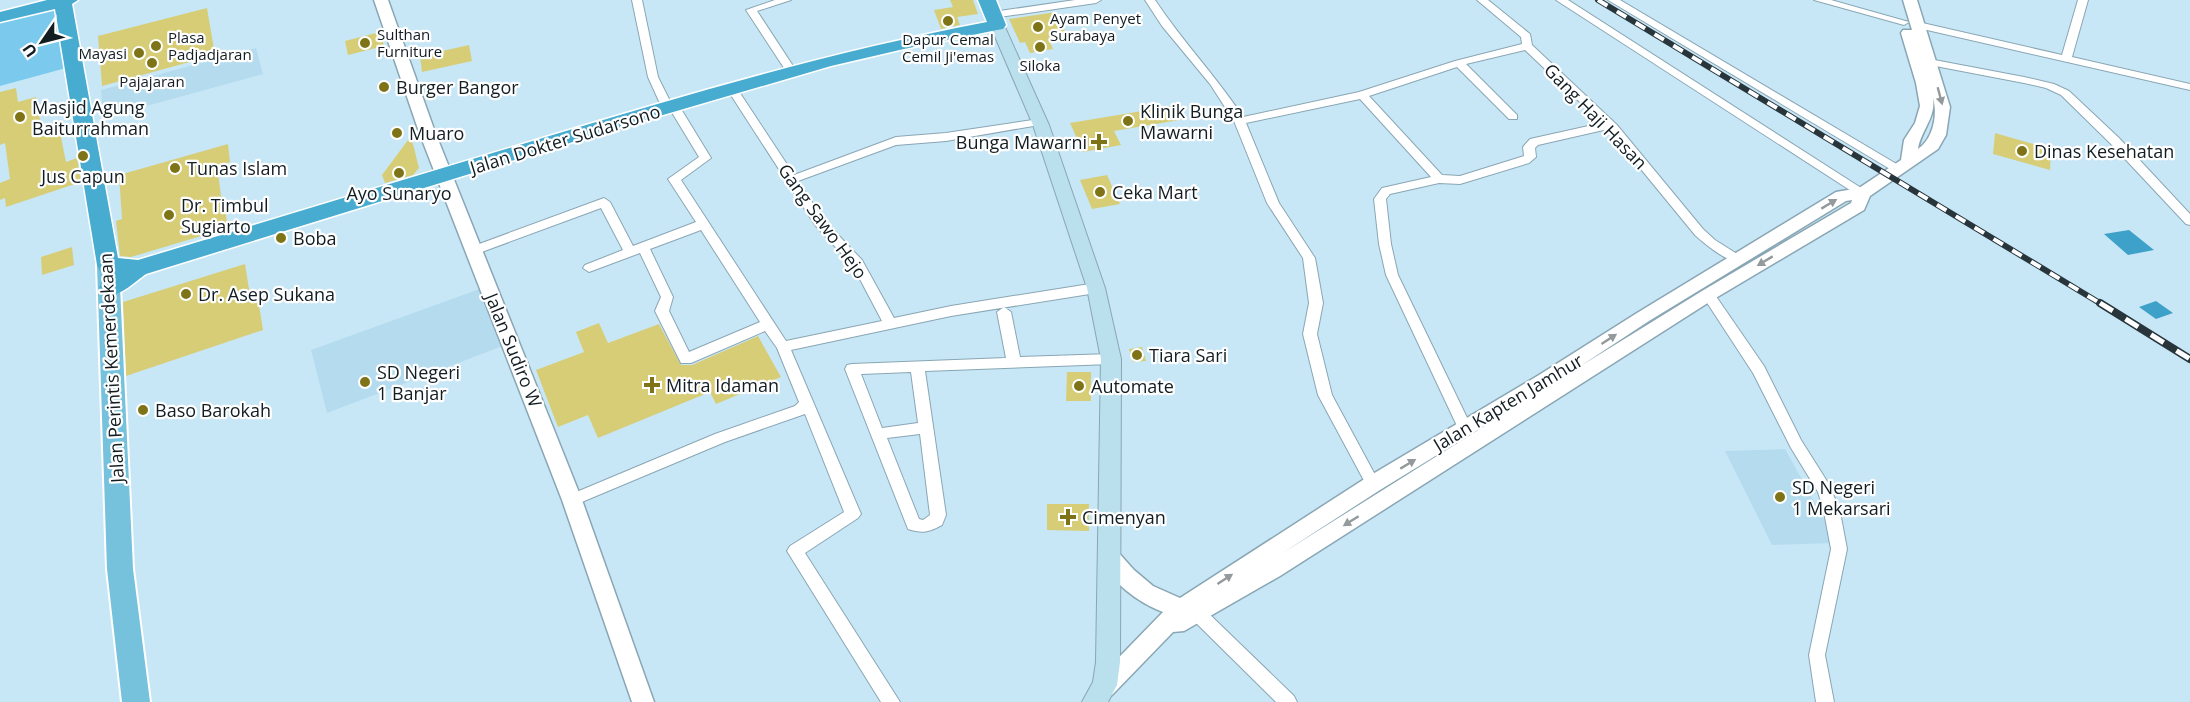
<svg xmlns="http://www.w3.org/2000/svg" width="2190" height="702" font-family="'Open Sans',sans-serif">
<rect width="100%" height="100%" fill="#c8e7f6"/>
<!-- built -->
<path fill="#b5dcee" d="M256,48L263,74L103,118L101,90Z
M485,287L508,344L327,413L311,350Z
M1785,449L1837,543L1772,545L1725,451Z"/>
<!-- green -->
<path fill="#7bcaed" d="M56,5L66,68L0,86V20Z"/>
<!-- water -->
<path fill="#3da1c9" d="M2129,230L2154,250L2128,255L2104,234Z
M2156,301L2173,313L2156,319L2139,307Z"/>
<!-- building -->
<path fill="#d7cd77" d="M950,0H973L978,14L957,17L960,25L941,29L934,10L953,7Z
M207,8L215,55L102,86L98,36Z
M1056,12L1067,35L1048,38L1053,49L1030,53L1025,42L1020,43L1009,19Z
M380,32L384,46L348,55L345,41Z
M469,45L472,61L422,72L420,56Z
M16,88L18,102L36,97L42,132L59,127L66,162L77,158L81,182L6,207L5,198L0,200V183L10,179L5,143L0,145V92Z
M1178,105L1185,119L1114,131L1121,145L1083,152L1070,123Z
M1995,133L2051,149L2050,170L1993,154Z
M411,136L419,168L413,175L385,183L382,175Z
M228,144L230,162L217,166L223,210L225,209L228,228L131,257L120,256L116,221L122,219L119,175Z
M1107,175L1120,204L1092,209L1080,180Z
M72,247L74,265L42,275L41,257Z
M245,264L250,295L257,293L263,330L126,376L123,302Z
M599,323L608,343L659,324L681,365H692L758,336L781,377L716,404L710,392L598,438L588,415L558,427L536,370L584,352L576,332Z
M1142,347L1146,361L1133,362L1129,349Z
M1067,372H1091V401H1066Z
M1047,504H1089V531L1047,530Z"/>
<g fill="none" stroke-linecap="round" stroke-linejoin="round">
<defs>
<path id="minor" d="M632,0H642L658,77L671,103L678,104L711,158L681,180L786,341L882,321L853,266L815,225L727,89L728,87H736L794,175L896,137L946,133L1039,119L1045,122L1039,125L946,141L896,145L798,181L823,219L862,260L894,318L951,306L1096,283L1102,288L1096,293L951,316L791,350L861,514L858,518L805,553L900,702H881L787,551L790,546L844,512L805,414L725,442L577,504L572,506L567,504L564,500L567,496L715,434L795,406L799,402L777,348L765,331L691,363H681L655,311L661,297L640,253L589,272L583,268L585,265L623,250L601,208L479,253L475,254L469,250L471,247L604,198L610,202L633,246L696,222L668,179L699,157L671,111L664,110L662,108L648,77ZM701,230L760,322L689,352L669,311L673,297L650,249Z
M775,0H791L757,11L797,72L796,74H788L746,10Z
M1075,0H1101L1096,3L993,18L988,15L993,12Z
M1145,0H1155C1182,41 1216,76 1243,117L1359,92L1455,61L1522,44L1521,37L1477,0H1488L1530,34L1532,45L1617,125L1703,229L1715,240L1745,259L1743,262C1730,265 1705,244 1695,235L1608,129L1538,145L1535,148L1536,157L1529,163L1460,184L1439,183L1390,194L1386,199L1391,244L1398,275L1472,428L1470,432H1460L1458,428L1386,275L1379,244L1374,199L1382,188L1431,177L1360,99L1246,123L1279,203L1315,258L1323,303L1317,334L1332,395L1380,484L1378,488L1373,490L1368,488L1318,395L1303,334L1309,303L1303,258L1267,203L1234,121L1210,84L1162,26ZM1525,50L1602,123L1530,139L1523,147L1524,156L1521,157L1460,176L1442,175L1369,96L1457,67L1509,119H1517V115L1466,64Z
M1556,0H1568L1869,193L1867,196H1859Z
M1608,0H1620L1905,169L1899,173L1895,172Z
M1814,0H1831L1909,22L1904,25Z
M2078,0H2088L2072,57L2190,84V90L1914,27L1913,25L1918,22L2062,55Z
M1929,59L2024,77L2054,84L2069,91L2119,138L2190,214V225L2186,224L2111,144L2061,95L2046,88L2024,83L1925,64L1924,62Z
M1708,290L1713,292L1764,366L1801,440L1830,486L1840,512L1847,549L1825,655L1834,702H1816L1809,655L1831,549L1824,512L1818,492L1791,448L1753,373L1702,295Z
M1004,307L1011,312L1020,357L1111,354L1118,359L1111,364L925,371L946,515L942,525C929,532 923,534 908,529L845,369L847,365L852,364L1006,358L997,312ZM911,372L918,423L882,428L861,374ZM920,434L930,515L923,520L919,519L887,438Z
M1197,606L1203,608L1294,696L1297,702H1276L1191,618L1189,613L1191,608Z"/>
<path id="tertiary" d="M374,0H388L435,132L582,500L654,702H632L562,500L419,132Z
M1903,0H1917L1950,107L1946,135L1938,149L1870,196L1864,210L1714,299L1280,576L1184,631L1173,632L1112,695L1104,698L1096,695L1093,688L1096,681L1163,612C1137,602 1112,583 1100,557L1103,551L1110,548L1117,551L1134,570L1153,586L1180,598L1366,478L1539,375L1637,313L1836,192L1859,188L1901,160L1904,140L1915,123L1920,106L1916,83L1901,33L1903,30H1912ZM1933,98C1938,115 1933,139 1918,149C1921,130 1936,118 1933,98ZM1852,200L1851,203L1702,291L1579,367L1649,321L1846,201ZM1507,412L1281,554L1380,490Z"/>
<path id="secondary" d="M997,21L1004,25L1049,125L1105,288L1121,359L1120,662L1117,685L1108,702H1082L1093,682L1096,662L1101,359L1087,288L1033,125L990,25Z"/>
<path id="primary" d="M108,258L115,260L119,265L133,569L150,702H122L107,569L97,265L101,260Z"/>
<path id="trunk" d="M47,0H78L72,4L118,258L138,260C271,220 403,180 536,140C685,95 834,51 987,22L978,0H996L1006,25L1003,29L997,30L904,49L831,66L615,129L146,274C133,283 119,299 102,294L99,288L102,282L114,273L100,271L97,265L55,9L0,22V12Z"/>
</defs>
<!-- minor casing -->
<use href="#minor" stroke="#89a6b4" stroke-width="2"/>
<!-- tertiary casing -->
<use href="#tertiary" stroke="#89a6b4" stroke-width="3"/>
<!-- secondary casing -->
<use href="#secondary" stroke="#89a6b4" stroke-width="2"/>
<!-- primary casing -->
<use href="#primary" stroke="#fff" stroke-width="4"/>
<!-- trunk casing -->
<use href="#trunk" stroke="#fff" stroke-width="3"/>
<!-- minor -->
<use href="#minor" fill="#fff" fill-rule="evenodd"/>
<!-- tertiary -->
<use href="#tertiary" fill="#fff" fill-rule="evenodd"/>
<!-- secondary -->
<use href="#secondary" fill="#bae0ed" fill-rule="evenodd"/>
<!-- primary -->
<use href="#primary" fill="#76c1dc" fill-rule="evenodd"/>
<!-- trunk -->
<use href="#trunk" fill="#48acd0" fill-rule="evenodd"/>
<defs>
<path id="rail-far1" d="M1598,0L2103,305"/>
<path id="rail" d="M2100,303L2190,359"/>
</defs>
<!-- rail-far1 casing -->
<use href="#rail-far1" stroke="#28363c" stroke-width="6"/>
<!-- rail casing -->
<use href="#rail" stroke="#28363c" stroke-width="8"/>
<!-- rail-far1 -->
<use href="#rail-far1" stroke="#fff" stroke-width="4" stroke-dasharray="11" stroke-linecap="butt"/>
<!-- rail -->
<use href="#rail" stroke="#fff" stroke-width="5" stroke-dasharray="15" stroke-linecap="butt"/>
</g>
<!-- one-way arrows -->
<defs><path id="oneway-solid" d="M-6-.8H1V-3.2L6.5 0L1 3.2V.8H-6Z" transform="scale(1.5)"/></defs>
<g fill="#94999c">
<use href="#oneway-solid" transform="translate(1940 96) rotate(75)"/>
<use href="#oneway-solid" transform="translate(1829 204) rotate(-31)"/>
<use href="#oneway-solid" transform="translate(1765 261) rotate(149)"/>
<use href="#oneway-solid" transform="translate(1609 339) rotate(-33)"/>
<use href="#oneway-solid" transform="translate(1408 464) rotate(-31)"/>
<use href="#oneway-solid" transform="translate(1351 521) rotate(148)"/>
<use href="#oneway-solid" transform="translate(1225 579) rotate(-33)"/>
</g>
<!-- markers -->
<g fill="#7e7417" stroke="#fff" stroke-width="2">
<circle cx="948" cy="21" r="6"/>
<circle cx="1038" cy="27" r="6"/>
<circle cx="365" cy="43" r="6"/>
<circle cx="156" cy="46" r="6"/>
<circle cx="1040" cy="47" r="6"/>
<circle cx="139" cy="53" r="6"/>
<circle cx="152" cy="63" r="6"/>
<circle cx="384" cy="87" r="6"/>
<circle cx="20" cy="117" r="6"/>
<circle cx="1128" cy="121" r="6"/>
<circle cx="397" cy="133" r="6"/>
<path d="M1096 133h6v6h6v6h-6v6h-6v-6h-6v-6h6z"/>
<circle cx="2022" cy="151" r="6"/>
<circle cx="83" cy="156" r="6"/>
<circle cx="175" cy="168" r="6"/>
<circle cx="399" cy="173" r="6"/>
<circle cx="1100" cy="192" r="6"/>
<circle cx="169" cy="215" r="6"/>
<circle cx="281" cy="238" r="6"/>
<circle cx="186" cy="294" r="6"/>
<circle cx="1137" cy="355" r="6"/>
<circle cx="365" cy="382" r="6"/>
<path d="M649 376h6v6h6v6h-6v6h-6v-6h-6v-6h6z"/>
<circle cx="1079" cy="386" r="6"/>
<circle cx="143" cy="410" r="6"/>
<circle cx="1780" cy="497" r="6"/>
<path d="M1065 508h6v6h6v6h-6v6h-6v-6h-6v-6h6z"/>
</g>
<g text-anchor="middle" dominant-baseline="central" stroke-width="4.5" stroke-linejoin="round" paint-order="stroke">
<!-- far-poi labels -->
<g font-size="15" fill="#121d22" stroke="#fff" text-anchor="start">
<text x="1050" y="18">Ayam Penyet<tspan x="1050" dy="17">Surabaya</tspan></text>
<text x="377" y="34">Sulthan<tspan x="377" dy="17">Furniture</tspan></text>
<text x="168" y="37">Plasa<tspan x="168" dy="17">Padjadjaran</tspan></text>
<text x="948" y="39" text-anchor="middle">Dapur Cemal<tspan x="948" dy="17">Cemil Ji'emas</tspan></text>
<text x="127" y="53" text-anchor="end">Mayasi</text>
<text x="1040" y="65" text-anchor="middle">Siloka</text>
<text x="152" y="81" text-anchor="middle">Pajajaran</text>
</g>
<!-- poi labels -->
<g font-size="18" fill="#121d22" stroke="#fff" text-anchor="start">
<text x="396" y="87">Burger Bangor</text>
<text x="32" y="107">Masjid Agung<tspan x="32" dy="21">Baiturrahman</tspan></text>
<text x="1140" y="111">Klinik Bunga<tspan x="1140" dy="21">Mawarni</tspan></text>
<text x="409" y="133">Muaro</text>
<text x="1087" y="142" text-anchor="end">Bunga Mawarni</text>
<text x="2034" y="151">Dinas Kesehatan</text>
<text x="187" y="168">Tunas Islam</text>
<text x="83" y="176" text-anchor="middle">Jus Capun</text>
<text x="1112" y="192">Ceka Mart</text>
<text x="399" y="193" text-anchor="middle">Ayo Sunaryo</text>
<text x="181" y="205">Dr. Timbul<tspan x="181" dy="21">Sugiarto</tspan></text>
<text x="293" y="238">Boba</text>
<text x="198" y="294">Dr. Asep Sukana</text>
<text x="1149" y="355">Tiara Sari</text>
<text x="377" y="372">SD Negeri<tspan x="377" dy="21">1 Banjar</tspan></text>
<text x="666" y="385">Mitra Idaman</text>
<text x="1091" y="386">Automate</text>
<text x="155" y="410">Baso Barokah</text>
<text x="1792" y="487">SD Negeri<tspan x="1792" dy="21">1 Mekarsari</tspan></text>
<text x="1082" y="517">Cimenyan</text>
</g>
<!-- street labels -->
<g font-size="18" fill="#121d22" stroke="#fff">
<text transform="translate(1596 116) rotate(46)">Gang Haji Hasan</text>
<text transform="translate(565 139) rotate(-17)">Jalan Dokter Sudarsono</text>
<text transform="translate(823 221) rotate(54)">Gang Sawo Hejo</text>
<text transform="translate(514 350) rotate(68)">Jalan Sudiro W</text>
<text transform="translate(111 368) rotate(-93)">Jalan Perintis Kemerdekaan</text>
<text transform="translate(1508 402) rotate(-31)">Jalan Kapten Jamhur</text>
</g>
</g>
<!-- north arrow -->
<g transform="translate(42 42) rotate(235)" stroke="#ffffff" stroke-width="4.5" paint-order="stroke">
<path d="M0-4.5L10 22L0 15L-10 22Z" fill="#121d22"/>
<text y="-9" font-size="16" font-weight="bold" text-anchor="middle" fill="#121d22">U</text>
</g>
</svg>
